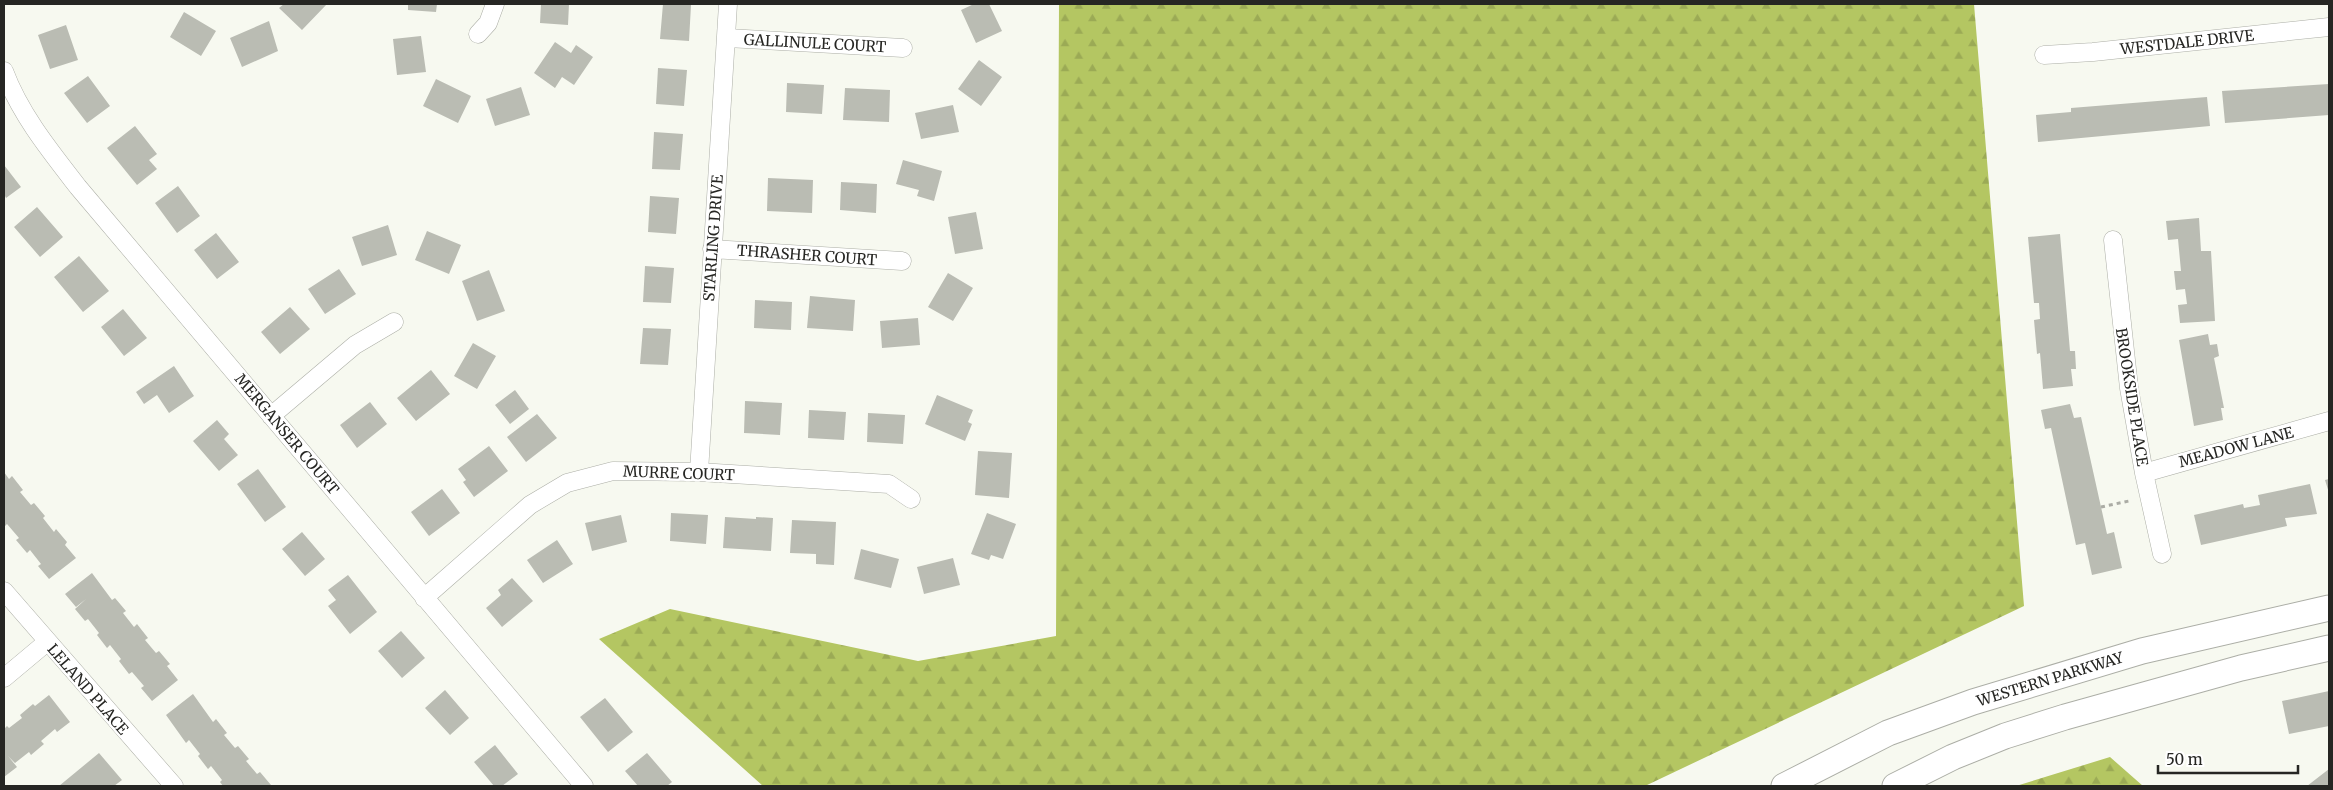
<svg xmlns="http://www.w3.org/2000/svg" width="2333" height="790" font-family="Merriweather,serif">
<defs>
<pattern id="forest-firs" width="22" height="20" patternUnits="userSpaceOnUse" patternTransform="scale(1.25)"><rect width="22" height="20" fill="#b4c662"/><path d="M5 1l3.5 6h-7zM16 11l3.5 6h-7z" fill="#9baa55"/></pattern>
</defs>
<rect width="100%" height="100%" fill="#f7f9f0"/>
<!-- forest -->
<path fill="url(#forest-firs)" d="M1059,4H1974L2024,606L1645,786H763L599,639L670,609L918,661L1056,636Z
M2110,757L2143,786H2016Z"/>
<!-- building -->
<path fill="#babcb3" d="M284,4H327L302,30L279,8Z
M408,4H437L436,12L408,10Z
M541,4H569L568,25L540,23Z
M663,4L691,5L689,41L660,39Z
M974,4H989L1002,31L976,43L961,10Z
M184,12L216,31L201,56L170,37Z
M269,21L278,51L242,67L230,38Z
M66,25L78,60L50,69L38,35Z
M421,36L426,72L397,75L393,39Z
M555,42L571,53L576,45L593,57L574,85L562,77L555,88L534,73Z
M979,60L1002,77L981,106L958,89Z
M658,68L687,70L684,106L656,104Z
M88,76L110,106L87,123L64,93Z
M436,79L471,96L458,123L423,106Z
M787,83L824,85L822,114L786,112Z
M2329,84V115L2225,123L2222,91Z
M521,87L530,115L495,126L486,99Z
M845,88L890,90L889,122L843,120Z
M2207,97L2210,126L2038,142L2036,115L2071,112V108Z
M953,105L959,132L921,139L915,113Z
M135,126L157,154L149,160L157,169L137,185L107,148Z
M654,132L683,134L680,170L652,169Z
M903,160L942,171L934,201L917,196L919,190L896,184Z
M4,165L21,187L6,198L4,194Z
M768,178L813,180L812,213L767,211Z
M841,182L877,184L876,213L840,210Z
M178,186L200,216L177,233L155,203Z
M650,196L679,198L676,234L648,232Z
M37,207L63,237L40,257L14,227Z
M976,212L983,249L955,254L948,217Z
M2199,218L2201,251H2211L2215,321L2180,323L2178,305L2187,304L2185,289L2176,290L2174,271H2181L2178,239L2168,240L2166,221Z
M388,225L397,255L362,266L352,237Z
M427,231L461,245L449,274L415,260Z
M216,233L239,262L217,279L194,250Z
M2060,234L2070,351H2075L2076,369H2071L2073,386L2043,389L2040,353L2037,354L2034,320L2040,319L2039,303H2034L2028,237Z
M79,256L109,291L83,312L54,277Z
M645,266L674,268L671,303L643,302Z
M339,269L356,294L325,314L308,289Z
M489,270L505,311L477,321L462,281Z
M948,273L973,288L953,321L928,307Z
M810,296L855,300L853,331L807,328Z
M755,300L792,302L791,330L754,328Z
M290,307L310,329L280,354L261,332Z
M123,309L147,338L124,356L101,327Z
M918,318L920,345L882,348L880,321Z
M643,328L671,329L668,365L640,364Z
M2208,334L2210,345L2217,344L2219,356L2214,358L2224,408H2221L2223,420L2194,426L2179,340Z
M473,343L496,356L477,389L454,376Z
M174,366L194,396L169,413L157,395L144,404L136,392Z
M431,370L450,394L416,421L397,398Z
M515,390L529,409L510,424L495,405Z
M937,395L973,410L968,422L972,424L965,441L925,424Z
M745,401L782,403L780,435L744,433Z
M370,402L387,424L357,448L340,425Z
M2070,404L2074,418L2081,417L2107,534L2114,532L2122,568L2092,575L2085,543L2076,545L2051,428L2045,429L2041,410Z
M809,410L846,412L844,440L808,438Z
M868,413L905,415L903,444L867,442Z
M537,414L557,438L526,462L507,437Z
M217,420L229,434L224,439L238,455L219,471L193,441Z
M489,446L508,471L474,497L463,482L466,480L458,469Z
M978,451L1012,453L1009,498L975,495Z
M258,469L286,507L265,522L237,484Z
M4,472L9,479L12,476L23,490L20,492L31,505L34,503L45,516L43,518L54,532L56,529L67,542L65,545L76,558L49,579L38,566L41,564L30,550L27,553L16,540L19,538L7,524L4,527Z
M2329,479V493L2325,480Z
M2310,484L2317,514L2285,518L2287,526L2201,545L2194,515L2243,504L2244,508L2260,505L2258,495Z
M442,489L460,513L429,536L411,512Z
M671,513L708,515L706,544L670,541Z
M987,513L1016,524L1003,559L991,555L989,560L971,554Z
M621,515L627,542L592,551L585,523Z
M725,517L756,519V517L773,518L771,551L723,548Z
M792,520L836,522L834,565L816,564V554L790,553Z
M302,532L325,559L305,576L282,549Z
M557,540L573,564L543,583L527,560Z
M861,549L899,559L891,588L854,579Z
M953,558L960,585L924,594L917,567Z
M92,573L112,600L115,598L126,611L123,613L134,627L137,624L148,638L145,640L156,653L159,651L170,664L167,666L178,680L152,701L141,688L144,686L132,672L129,674L119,661L121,659L110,645L107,648L97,635L99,633L88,619L85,621L75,609L86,599L76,607L65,594Z
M348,575L377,612L350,634L328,606L336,600L328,590Z
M512,578L533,601L502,627L486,608L501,595L498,590Z
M401,631L425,658L402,678L378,651Z
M445,690L469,718L450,735L425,708Z
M2329,691V726L2289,734L2282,701Z
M193,694L213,722L216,719L227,733L224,735L235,748L238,746L249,759L246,761L257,774L260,772L271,785L223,786L220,782L222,780L211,766L208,769L198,756L200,754L189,740L186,743L166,715Z
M49,695L70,722L57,732L55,729L41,741L44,744L31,755L29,752L15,763L8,756L17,767L4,777V729L7,726L9,728L22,718L20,715L33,704L35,706Z
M605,698L633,732L608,752L580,717Z
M495,745L518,774L502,786H494L474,762Z
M99,753L122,780L114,786H59Z
M647,753L672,782L667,786H638L625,771Z
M2329,769V786H2307Z"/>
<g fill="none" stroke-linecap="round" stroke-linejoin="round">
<defs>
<path id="street" d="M478,34L488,23L495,4
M727,38L903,48
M2044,55L2093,52L2329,27
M4,71C20,114 50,151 78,187L584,786
M2113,240L2129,388L2144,473L2162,554
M712,249L902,261
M271,416L355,345L394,322
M699,472L728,4
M2144,473L2329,421
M4,591L174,786
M424,598L530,505L567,483L613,471L699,472L889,484L911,499
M4,678L47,642"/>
<path id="secondary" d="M1784,786L1888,733L1973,702L2142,651L2329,608
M1895,786L1953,757L2005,736L2065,717L2241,668L2329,648"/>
</defs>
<!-- street casing -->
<use href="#street" stroke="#acaea6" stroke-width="19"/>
<!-- secondary casing -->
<use href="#secondary" stroke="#acaea6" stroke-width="27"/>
<!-- path -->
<path stroke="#abaca5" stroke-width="3" stroke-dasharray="4 4" stroke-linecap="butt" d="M2101,507L2129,501"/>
<!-- street -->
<use href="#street" stroke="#fff" stroke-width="18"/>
<!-- secondary -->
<use href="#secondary" stroke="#fff" stroke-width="25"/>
</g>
<g text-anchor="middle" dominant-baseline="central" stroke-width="4.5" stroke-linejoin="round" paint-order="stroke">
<!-- street labels -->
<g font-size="15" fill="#262623" stroke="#fff">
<text transform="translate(2187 42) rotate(-6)">WESTDALE DRIVE</text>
<text transform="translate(815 43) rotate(3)">GALLINULE COURT</text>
<text transform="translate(713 238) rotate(-86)">STARLING DRIVE</text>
<text transform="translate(807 255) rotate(4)">THRASHER COURT</text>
<text transform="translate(2132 397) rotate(81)">BROOKSIDE PLACE</text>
<text transform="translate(287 434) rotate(50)">MERGANSER COURT</text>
<text transform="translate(2236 447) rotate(-15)">MEADOW LANE</text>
<text transform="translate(679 473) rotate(2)">MURRE COURT</text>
<text transform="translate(2050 679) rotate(-17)">WESTERN PARKWAY</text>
<text transform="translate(88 689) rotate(49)">LELAND PLACE</text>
</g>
</g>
<!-- border -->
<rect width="2333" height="790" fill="none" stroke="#262623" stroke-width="10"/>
<!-- scale -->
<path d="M2158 765v8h140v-8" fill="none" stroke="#262623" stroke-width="2.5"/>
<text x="2166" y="765" font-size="15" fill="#262623" stroke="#ffffff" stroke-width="4" paint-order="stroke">50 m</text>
</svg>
